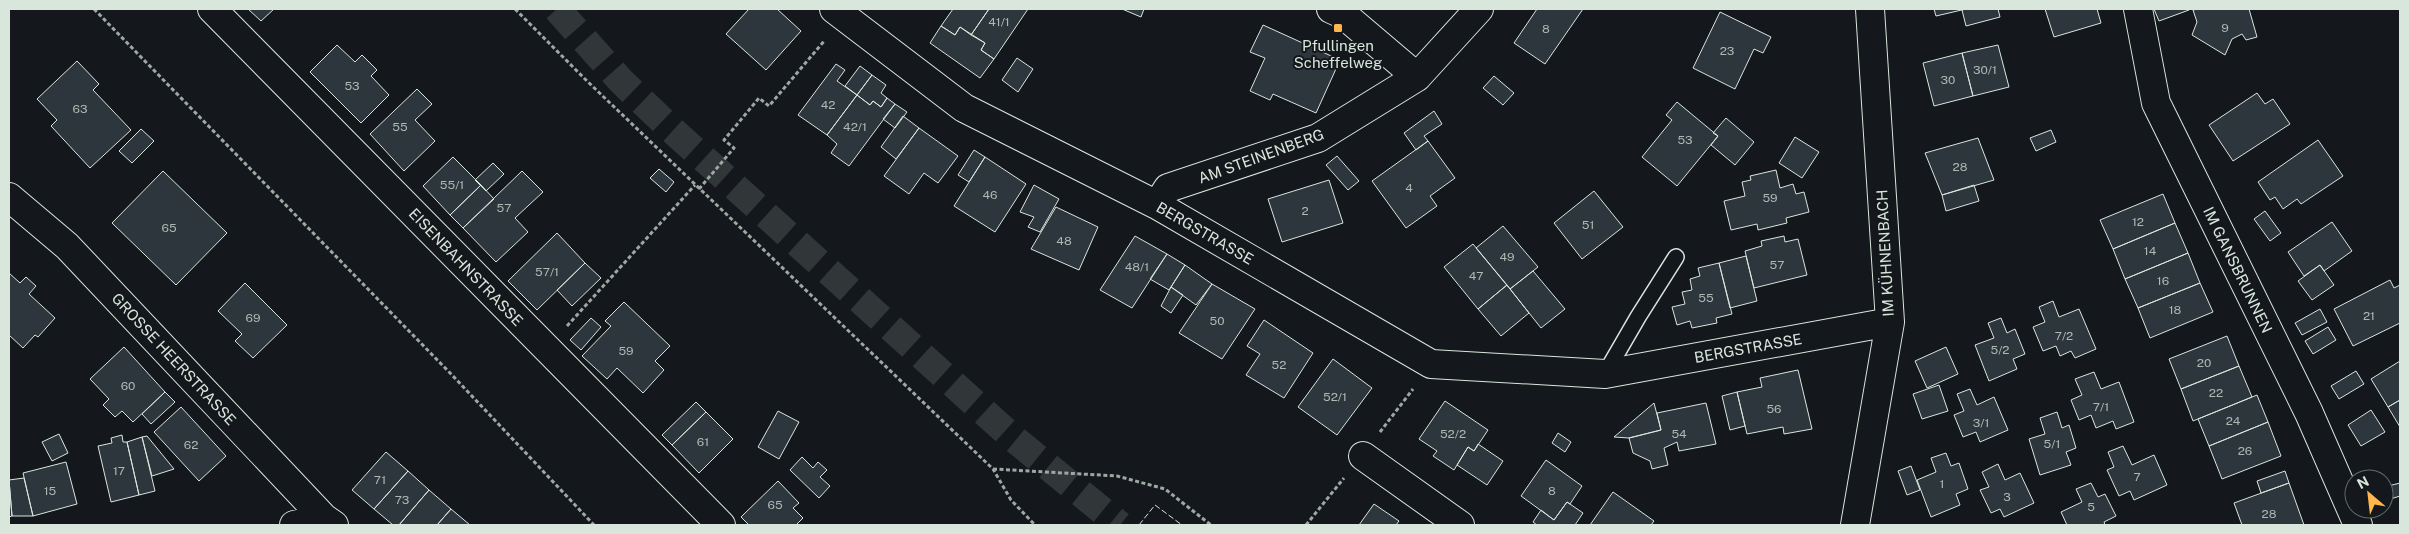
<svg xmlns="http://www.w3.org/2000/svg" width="2409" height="534" font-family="'Public Sans',sans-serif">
<rect width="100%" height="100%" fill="#14181c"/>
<!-- building -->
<path fill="#2c363c" stroke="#d8e6dc" d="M248,9H274L261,21Z
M749,9H777L801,31L766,70L726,34Z
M953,9H989L971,35L960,27L955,35L941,26Z
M989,9H1028L994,59L981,50L985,43L971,35Z
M1122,9H1144L1141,17Z
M1537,9H1583L1545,64L1514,43Z
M1934,9H1966L1936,16Z
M1966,9H1998L2000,17L1966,26L1962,10Z
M2045,9H2097L2101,23L2054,37Z
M2154,9H2188L2189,10L2159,21Z
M2198,9H2249L2257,37L2246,40L2242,34L2232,39L2225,55L2192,35L2197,22L2193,10Z
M1720,12L1771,37L1763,53L1754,49L1735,89L1693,68Z
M1263,25L1340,60L1316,113L1273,94L1270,100L1250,91L1265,58L1250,52Z
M941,26L955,35L960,27L985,43L981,50L994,59L980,78L930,43Z
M337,45L355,62L362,55L377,70L371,76L389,95L361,123L310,72Z
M1998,45L2009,87L1973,96L1962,53Z
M1962,53L1973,96L1934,106L1923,63Z
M1017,58L1033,69L1018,92L1002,80Z
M77,61L99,84L93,90L131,130L90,168L51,126L57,120L37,99Z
M836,64L845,70L837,81L857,95L827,135L798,115Z
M860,66L872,75L857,95L845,86Z
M872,75L886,85L881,93L887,98L881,107L873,101L870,105L857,95Z
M1494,76L1514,93L1503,105L1483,88Z
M417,89L432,104L415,120L435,141L404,171L370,134Z
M2257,93L2265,104L2273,99L2290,124L2233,161L2209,125Z
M857,95L870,105L873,101L881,107L887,98L895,104L849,166L831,153L837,144L827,135Z
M1677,102L1718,136L1677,186L1642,157L1672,120L1666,115Z
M895,104L907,112L895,128L883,119Z
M1434,111L1442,124L1424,136L1428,141L1416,150L1404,133Z
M903,116L919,128L896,159L881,147Z
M1726,118L1754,142L1735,165L1711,145L1718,136L1713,133Z
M919,128L958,156L938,183L924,173L909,194L884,176Z
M141,129L154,141L132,163L119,151Z
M2051,130L2056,142L2036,151L2030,138Z
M1795,137L1819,152L1802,178L1779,163Z
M1978,138L1994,180L1942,195L1925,153Z
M2318,140L2343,176L2301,204L2297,199L2283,209L2275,197L2270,200L2258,182Z
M1428,141L1455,178L1430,196L1437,206L1406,228L1372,181Z
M974,150L985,157L969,182L958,175Z
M1337,156L1359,181L1348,190L1326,165Z
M453,157L481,185L450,215L423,186Z
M985,157L1026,184L995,232L954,206Z
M493,163L504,174L486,191L475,180Z
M659,169L674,182L666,192L650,178Z
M1776,170L1780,188L1793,184L1796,194L1804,192L1809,212L1786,218L1787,223L1758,230L1757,224L1731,230L1724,201L1745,196L1742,182L1751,180L1750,176Z
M163,171L227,233L176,285L112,223Z
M522,171L543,192L515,218L528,232L496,262L463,228Z
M1329,180L1343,223L1282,242L1268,199Z
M481,185L494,199L463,228L450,215Z
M1034,185L1059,199L1040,232L1028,227L1034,217L1020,212Z
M1974,185L1979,201L1946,211L1942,195Z
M1594,191L1623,227L1582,259L1554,223Z
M2163,194L2175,223L2113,249L2100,220Z
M1056,207L1098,227L1079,270L1031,249Z
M2265,211L2281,233L2270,241L2254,219Z
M2332,222L2352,251L2324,271L2320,265L2304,276L2288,252Z
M2175,223L2188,253L2125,279L2113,249Z
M1503,226L1538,267L1510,289L1476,248Z
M557,233L585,263L537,310L508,281Z
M1135,236L1167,254L1132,308L1100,290Z
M1784,236L1785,242L1798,239L1807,275L1754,288L1745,251L1762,246L1761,241Z
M1473,244L1507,285L1478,309L1444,267Z
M2188,253L2200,283L2138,308L2125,279Z
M1167,254L1185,265L1169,290L1150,279Z
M1746,256L1757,301L1730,308L1719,263Z
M585,263L601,278L572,306L557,290Z
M1719,263L1732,314L1716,318L1717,323L1692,328L1690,321L1677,325L1672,307L1685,304L1682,292L1692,290L1690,279L1700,276L1698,268Z
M1185,265L1212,284L1196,305L1171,287Z
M2320,265L2334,285L2312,300L2298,281Z
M1533,271L1565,309L1541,328L1510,289Z
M9,273L20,283L26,277L36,286L29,294L55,318L38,337L35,335L23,348L9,335Z
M2390,280L2394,288L2400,285V323L2353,346L2334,309Z
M245,283L287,325L253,358L235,341L242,334L218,311Z
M2200,283L2213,312L2150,338L2138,308Z
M1212,284L1255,309L1222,359L1179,333Z
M1507,285L1529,313L1501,336L1478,309Z
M1171,287L1183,295L1171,313L1161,306Z
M2053,301L2059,317L2079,309L2096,349L2075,358L2071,351L2060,356L2056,346L2043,351L2033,327L2045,322L2039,307Z
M624,302L670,346L655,361L664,370L643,393L617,368L607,379L582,356L611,326L605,321Z
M2320,309L2327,322L2302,335L2295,323Z
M591,318L601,327L581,350L570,340Z
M2001,318L2007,333L2015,329L2025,354L2013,359L2017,369L1989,381L1975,345L1994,338L1988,323Z
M1264,320L1313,353L1284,398L1246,375L1260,354L1247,346Z
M2328,327L2336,340L2313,354L2305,341Z
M2227,336L2239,366L2181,389L2169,359Z
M124,347L165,392L133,422L122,411L115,417L103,405L109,399L90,379Z
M1946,347L1958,374L1927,388L1915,361Z
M1333,359L1372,388L1337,435L1298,407Z
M2400,361V400L2388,407L2371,379Z
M2239,366L2252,397L2193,421L2181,389Z
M1798,370L1812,429L1784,434L1783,427L1747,434L1737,392L1762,387L1760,378Z
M2356,371L2364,384L2339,399L2331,386Z
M2094,372L2101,389L2119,382L2134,422L2116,429L2113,421L2096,428L2091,415L2079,420L2071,400L2082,395L2075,379Z
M1939,385L1948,411L1922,419L1913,394Z
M1970,389L1977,405L1994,397L2008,430L1980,442L1976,432L1963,437L1954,415L1964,411L1957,394Z
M165,392L175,402L151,424L142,414Z
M1737,392L1745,426L1730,430L1722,396Z
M2257,395L2268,422L2209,446L2198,419Z
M2400,400V427L2388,407Z
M1445,401L1488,430L1474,451L1468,447L1454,470L1433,456L1437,451L1419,439Z
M696,402L706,412L672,445L662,435Z
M1654,403L1661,430L1629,438L1614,437Z
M1706,403L1716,444L1679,451L1677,442L1664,448L1668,465L1652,469L1650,461L1633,453L1629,438L1661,430L1657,413Z
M181,407L226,456L199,481L154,432Z
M2371,410L2385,432L2361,446L2348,425Z
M778,411L799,422L779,459L758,447Z
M706,412L733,439L699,473L672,445Z
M2057,412L2062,428L2069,425L2076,448L2066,452L2071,465L2040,475L2029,439L2045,434L2040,418Z
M2268,422L2281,456L2222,479L2209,446Z
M1558,433L1571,442L1565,452L1552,443Z
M59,434L68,453L52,461L42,442Z
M122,435L123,442H127L139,495L111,502L98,446L112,443L111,438Z
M147,436L174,469L152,476L142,437Z
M142,437L155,491L139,495L127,442Z
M1478,444L1503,461L1487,485L1457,465L1468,447L1474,451Z
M2123,446L2132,465L2154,455L2167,485L2134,500L2130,491L2119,496L2107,470L2114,467L2108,452Z
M386,452L408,471L374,509L352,490Z
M1946,453L1951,466L1959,463L1968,489L1956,494L1960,505L1931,517L1917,480L1936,472L1931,458Z
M802,457L813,468L818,462L827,470L820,477L830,486L819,498L790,470Z
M1546,460L1582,486L1570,504L1567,502L1554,520L1521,496Z
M66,462L77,504L33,516L23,473Z
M1998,464L2005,480L2020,473L2034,503L2004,517L2000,509L1991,513L1980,490L1989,487L1982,472Z
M1911,466L1920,490L1907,495L1898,471Z
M408,471L429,490L399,525H393L374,509Z
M2285,471L2289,483L2261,493L2257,481Z
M24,478L33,516H12L9,480Z
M9,480L12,516L9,517Z
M778,481L799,503L793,508L803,518L796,525H749L741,517Z
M2091,483L2098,497L2105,494L2116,516L2104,522L2105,525H2067L2061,512L2082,502L2076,489Z
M2289,483L2304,525H2242L2234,503Z
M2400,483V496L2384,501V487Z
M429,490L451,509L437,525H399Z
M1613,492L1654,521L1651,525H1590Z
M1567,502L1583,513L1575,525H1537L1533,522L1541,510L1554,520Z
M1374,504L1399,521L1396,525H1359Z
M451,509L470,525H437Z"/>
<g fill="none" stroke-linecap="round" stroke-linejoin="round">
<!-- primary-tunnel -->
<path stroke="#313739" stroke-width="28" stroke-dasharray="28 14" stroke-linecap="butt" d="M557,9L621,81L670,128L1013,438L1120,525"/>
<defs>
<path id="lane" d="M1605,374L1638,317L1676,257"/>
<path id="street" d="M212,9L721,525
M834,9L964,108L1157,205L1431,364L1605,374L1890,322
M1331,9L1344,15L1417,77
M2138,9L2156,103L2309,413L2358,525
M9,197L67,246L324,518L334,525
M1157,205L1168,188L1318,138L1417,77L1479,9
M1363,456L1460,525
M294,525L324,518
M1855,525L1890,322L1870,9"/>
</defs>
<!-- lane casing -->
<use href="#lane" stroke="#d8e6dc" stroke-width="18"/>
<!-- street casing -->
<use href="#street" stroke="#d8e6dc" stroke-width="30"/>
<!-- path -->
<path stroke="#9da8a2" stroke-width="3" stroke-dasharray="4 2.5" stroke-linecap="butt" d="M94,9L452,375L594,525
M515,9L587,81L993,469L1011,500L1035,525
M699,189L734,148L724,140L759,98L769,106L825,40
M567,326L695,185
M1380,432L1413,389
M993,469L1117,476L1165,489L1211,525
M1306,525L1344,478"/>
<!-- lane -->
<use href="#lane" stroke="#14181c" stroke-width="15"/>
<!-- street -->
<use href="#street" stroke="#14181c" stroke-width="28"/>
<!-- fence -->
<path stroke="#d8e6dc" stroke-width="1" stroke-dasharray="6 2.5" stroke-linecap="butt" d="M1139,525L1155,505L1182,525"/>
</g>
<!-- markers -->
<rect fill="#ffb74d" stroke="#14181c" stroke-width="2" x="1333" y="23" width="10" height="10" rx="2.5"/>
<g text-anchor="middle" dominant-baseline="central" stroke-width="4" stroke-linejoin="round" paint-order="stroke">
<!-- number labels -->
<g font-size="12" fill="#adbab4">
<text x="999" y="22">41/1</text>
<text x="2225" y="28">9</text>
<text x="1546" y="29">8</text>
<text x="1727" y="51">23</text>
<text x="1985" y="70">30/1</text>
<text x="1948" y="80">30</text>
<text x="352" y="86">53</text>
<text x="828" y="105">42</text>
<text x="80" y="109">63</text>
<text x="400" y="127">55</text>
<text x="855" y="127">42/1</text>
<text x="1685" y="140">53</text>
<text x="1960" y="167">28</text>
<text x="452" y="185">55/1</text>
<text x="1409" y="188">4</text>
<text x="990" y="195">46</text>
<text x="1770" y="198">59</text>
<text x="504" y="208">57</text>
<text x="1305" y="211">2</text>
<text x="2138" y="222">12</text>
<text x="1588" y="225">51</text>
<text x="169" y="228">65</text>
<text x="1064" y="241">48</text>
<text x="2150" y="251">14</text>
<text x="1507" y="257">49</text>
<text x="1777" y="265">57</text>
<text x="1137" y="267">48/1</text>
<text x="547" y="272">57/1</text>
<text x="1476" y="276">47</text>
<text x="2163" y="281">16</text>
<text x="1706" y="298">55</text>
<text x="2175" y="310">18</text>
<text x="2369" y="316">21</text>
<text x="253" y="318">69</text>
<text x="1217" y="321">50</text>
<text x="2064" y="336">7/2</text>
<text x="2000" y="350">5/2</text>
<text x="626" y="351">59</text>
<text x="2204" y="363">20</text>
<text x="1279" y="365">52</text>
<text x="128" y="386">60</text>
<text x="2216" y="393">22</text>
<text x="1335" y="397">52/1</text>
<text x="2101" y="407">7/1</text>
<text x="1774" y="409">56</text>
<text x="2233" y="421">24</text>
<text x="1981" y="423">3/1</text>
<text x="1453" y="434">52/2</text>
<text x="1679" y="434">54</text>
<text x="703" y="442">61</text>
<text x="2052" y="444">5/1</text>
<text x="191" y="445">62</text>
<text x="2245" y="451">26</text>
<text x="119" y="471">17</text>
<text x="2137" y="477">7</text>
<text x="380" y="480">71</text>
<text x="1942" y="484">1</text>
<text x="50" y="491">15</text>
<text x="1552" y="491">8</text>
<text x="2007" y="497">3</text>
<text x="402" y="500">73</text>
<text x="775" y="505">65</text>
<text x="2091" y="507">5</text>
<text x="2269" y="514">28</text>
</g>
<!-- poi labels -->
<g font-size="15" fill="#d8e6dc" stroke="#14181c">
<text x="1338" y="45">Pfullingen<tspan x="1338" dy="17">Scheffelweg</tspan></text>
</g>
<!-- street labels -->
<g font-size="15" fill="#d8e6dc" stroke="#14181c">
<text transform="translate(1261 156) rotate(-20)">AM STEINENBERG</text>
<text transform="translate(1205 233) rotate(30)">BERGSTRASSE</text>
<text transform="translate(1885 253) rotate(-93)">IM KÜHNENBACH</text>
<text transform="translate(466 267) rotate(46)">EISENBAHNSTRASSE</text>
<text transform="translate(2238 270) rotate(64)">IM GANSBRUNNEN</text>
<text transform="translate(1748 348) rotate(-10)">BERGSTRASSE</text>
<text transform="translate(174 359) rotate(47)">GROSSE HEERSTRASSE</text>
</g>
</g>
<!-- border -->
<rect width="2409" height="534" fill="none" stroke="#d8e6dc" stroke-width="20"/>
<!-- north arrow -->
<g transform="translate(2369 494) rotate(332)"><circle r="24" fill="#14181c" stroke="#626a69"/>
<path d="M0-4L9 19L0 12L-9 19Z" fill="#ffb74d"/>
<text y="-8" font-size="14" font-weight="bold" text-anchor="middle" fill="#d8e6dc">N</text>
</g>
</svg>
